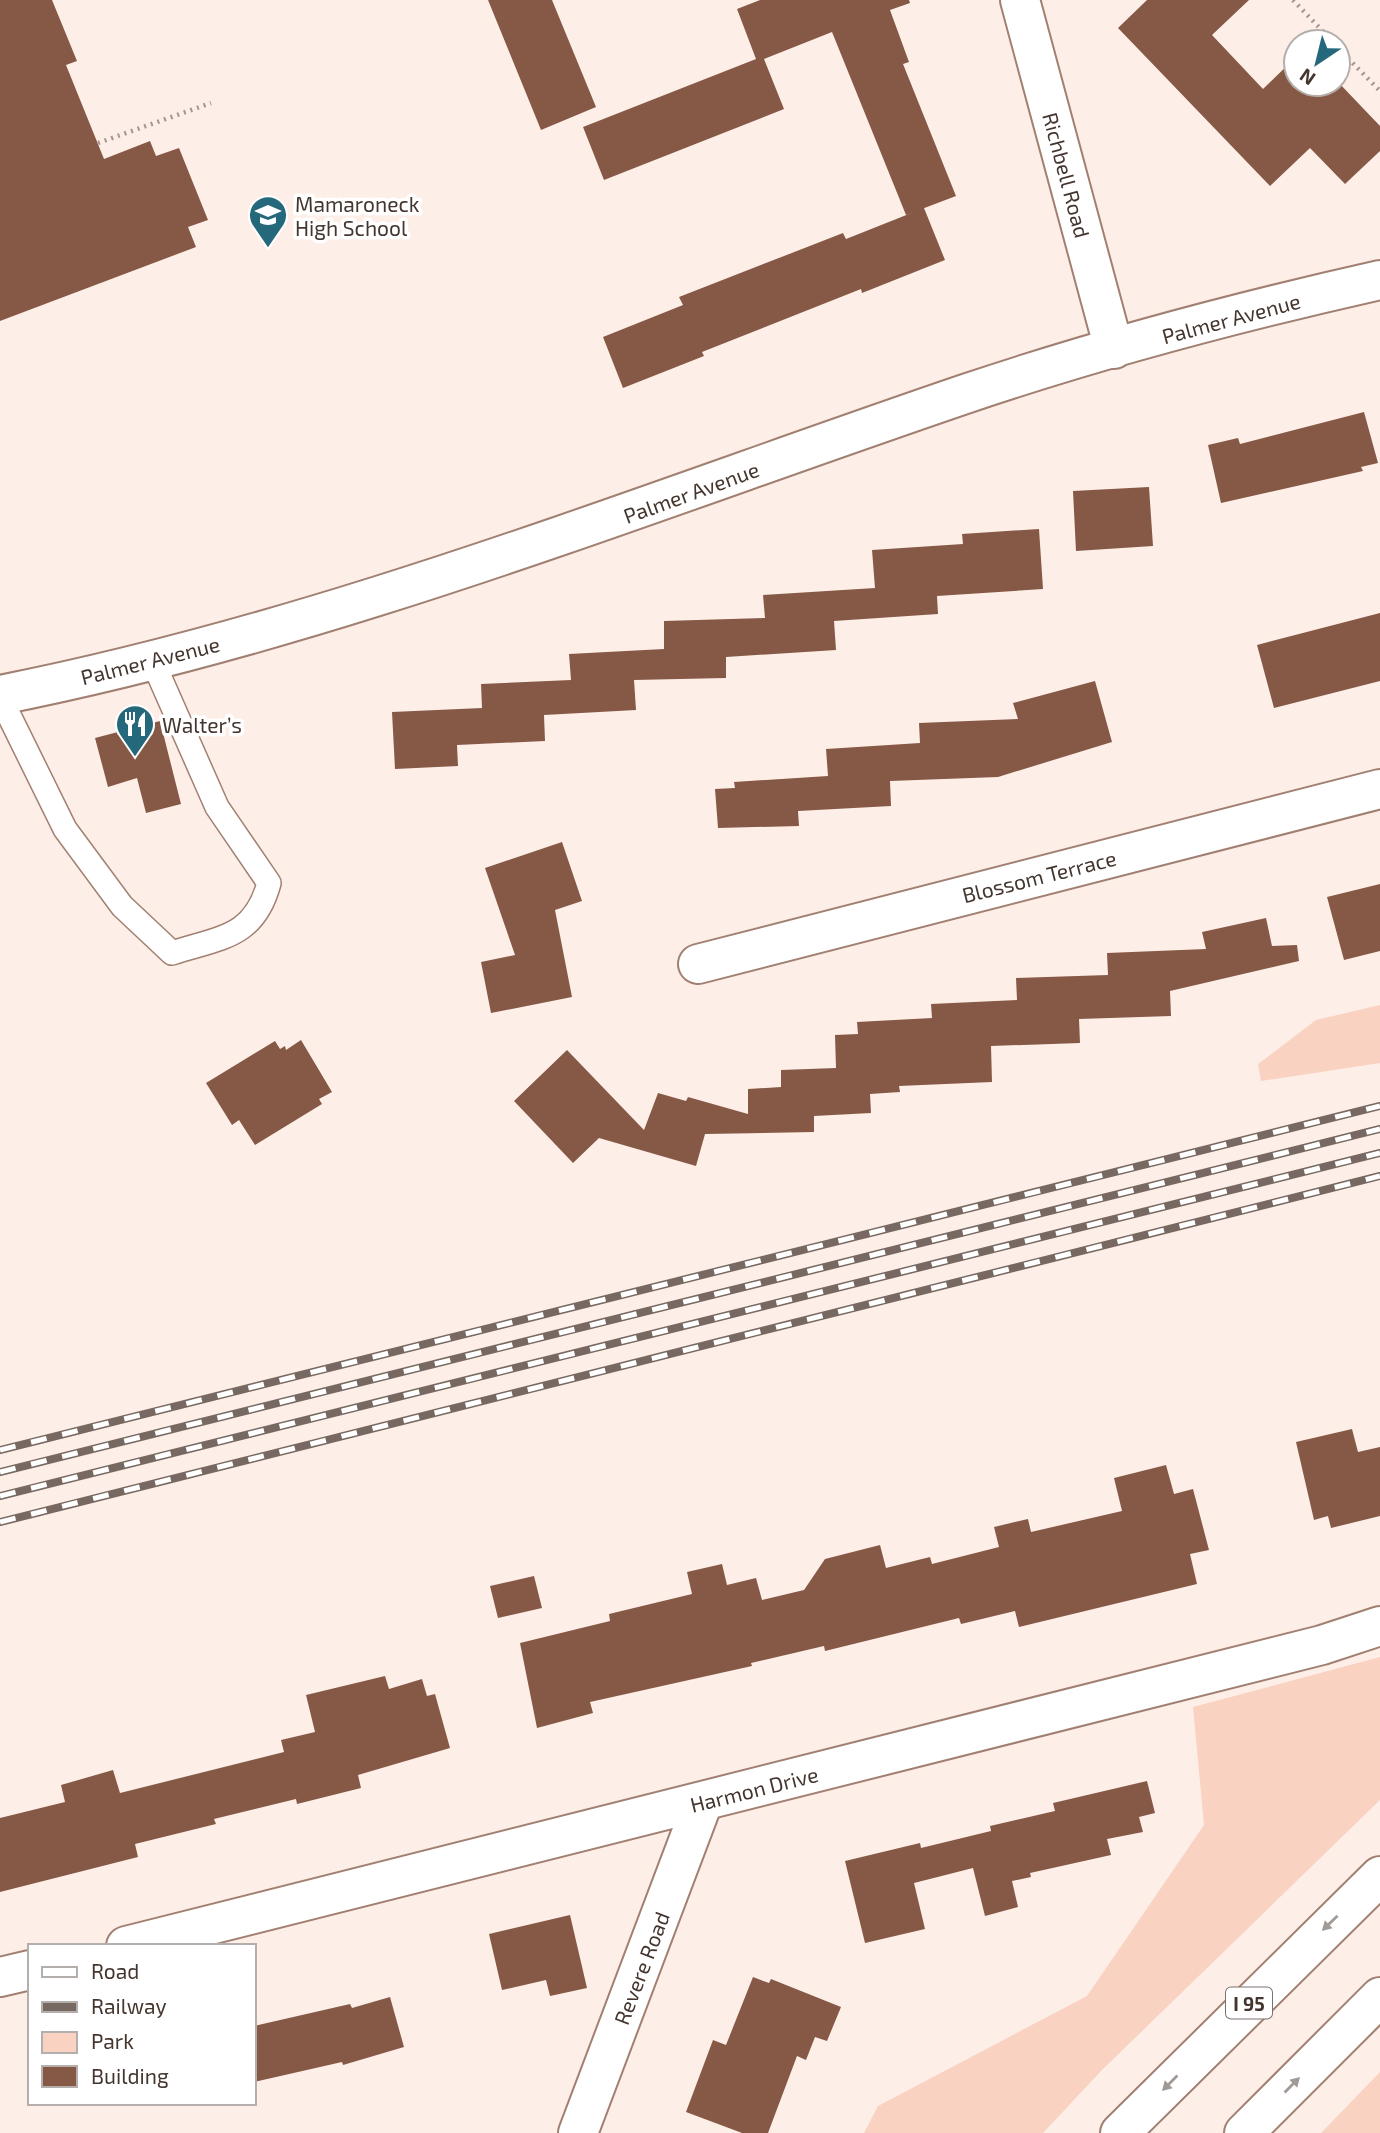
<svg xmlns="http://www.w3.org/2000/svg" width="1380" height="2133" font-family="'Exo 2',sans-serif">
<rect width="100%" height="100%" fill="#feeee8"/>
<!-- green -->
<path fill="#f9d2c2" d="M1380,1005V1063L1261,1081L1258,1064L1316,1020Z
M1380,1657V1800L1102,2070L1043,2133H864L878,2106L1087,1996L1204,1825L1193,1707Z
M1380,2072V2133H1321Z"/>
<!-- building -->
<path fill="#865946" d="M0,0H52L77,61L66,65L104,159L150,141L156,156L179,148L208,220L188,227L196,247L0,321Z
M488,0H552L596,107L541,130Z
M760,0H909L910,3L890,10L909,62L903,64L956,196L906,215L832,32L764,59L784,109L604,180L583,127L756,59L737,9Z
M1147,0H1249L1212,35L1263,89L1296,57V84L1338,82L1380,126V151L1345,184L1310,148L1270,186L1118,28Z
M924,208L945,260L862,293L861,289L702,352L704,356L623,388L603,337L683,305L679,297L843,233L846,239Z
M1364,412L1378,463L1361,467L1363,471L1221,503L1208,445L1238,438L1240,444Z
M1149,487L1153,546L1076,551L1073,491Z
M1039,529L1043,589L937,596L938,614L834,621L836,650L726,657V678L634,680L636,710L544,715L545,741L457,745L458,766L395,769L392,712L482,708L481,684L571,680L569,654L664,649V621L765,618L763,595L875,588L872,550L963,544L962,534Z
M1380,613V681L1274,708L1257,645Z
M1095,681L1112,742L998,777L890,781L891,806L798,811L799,826L718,828L715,789L735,788L734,782L828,776L826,749L920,743L919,723L1018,719L1013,703Z
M160,721L181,804L146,813L137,778L108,787L95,738Z
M562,842L582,901L555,910L572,997L491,1013L481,962L515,955L485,868Z
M1380,884V951L1344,960L1327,897Z
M1266,918L1272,946L1297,945L1299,961L1170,991L1171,1016L1079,1019L1080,1043L991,1046L992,1082L899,1086L900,1092L870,1094L871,1113L814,1116V1132L705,1134L696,1166L599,1138L573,1163L514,1101L567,1050L644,1130L658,1093L686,1101L688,1097L748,1114V1089L781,1087V1070L836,1068L835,1035L858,1034L857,1022L932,1018L931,1004L1017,1000L1016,978L1108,975L1107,953L1206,949L1202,932Z
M301,1040L332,1092L319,1099L322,1104L255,1145L239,1120L232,1125L206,1083L275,1041L280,1049L285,1046L286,1050Z
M1352,1429L1358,1452L1380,1447V1516L1331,1528L1328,1516L1314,1520L1296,1442Z
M1166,1465L1174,1494L1193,1489L1209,1550L1190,1554L1197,1584L1019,1627L1015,1611L961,1624L959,1618L825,1651L824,1646L751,1663L752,1666L590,1702L593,1713L537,1728L520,1643L610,1621L609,1614L692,1594L687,1572L722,1564L727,1585L756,1578L762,1600L804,1590L825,1559L880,1545L886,1568L930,1557L932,1564L999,1547L994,1527L1028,1519L1031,1532L1122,1511L1114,1478Z
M534,1576L542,1608L498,1618L490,1586Z
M385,1676L389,1689L422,1679L427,1696L435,1694L450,1748L358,1775L361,1788L297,1804L296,1799L214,1819L216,1824L135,1844L138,1857L0,1892V1818L65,1802L61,1785L113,1770L120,1793L284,1752L281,1740L315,1732L306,1695Z
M1147,1781L1155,1813L1139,1817L1143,1832L1107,1839L1111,1855L1030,1873L1031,1877L1012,1881L1018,1907L985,1916L973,1868L914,1883L925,1929L865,1943L845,1861L920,1843L921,1848L991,1831L990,1826L1055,1811L1053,1803Z
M570,1915L587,1988L550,1996L546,1980L502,1990L489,1934Z
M753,1977L769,1983L771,1979L841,2007L827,2041L815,2037L806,2060L797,2056L768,2133H742L686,2112L713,2040L726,2045Z
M390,1997L404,2047L343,2065L342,2062L254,2082V2026L350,2004L352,2008Z"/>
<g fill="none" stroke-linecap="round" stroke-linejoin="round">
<defs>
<path id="lane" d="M0,697L65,829L122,906L172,953C221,937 254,938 269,883L217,807L153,662"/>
<path id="street" d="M698,964L1380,789
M578,2133L703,1802"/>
<path id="secondary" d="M1020,0L1114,349
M0,695C333,629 647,502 968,393C1102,348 1242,311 1380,280
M126,1946L1322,1645L1380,1626
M0,1977L30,1970"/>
<path id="highway" d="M1120,2133L1380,1876
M1244,2133L1380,1997"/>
</defs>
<!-- lane casing -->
<use href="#lane" stroke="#a18071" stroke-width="26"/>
<!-- street casing -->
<use href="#street" stroke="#a18071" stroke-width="42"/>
<!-- secondary casing -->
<use href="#secondary" stroke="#a18071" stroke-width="42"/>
<!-- highway casing -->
<use href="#highway" stroke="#a18071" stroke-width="42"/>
<!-- path -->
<path stroke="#a69690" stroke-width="4.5" stroke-dasharray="2 5" stroke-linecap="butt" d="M1293,0L1333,42
M1338,48L1380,91
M98,143L211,103"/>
<!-- lane -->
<use href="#lane" stroke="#fff" stroke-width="23"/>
<!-- street -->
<use href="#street" stroke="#fff" stroke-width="38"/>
<!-- secondary -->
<use href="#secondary" stroke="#fff" stroke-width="38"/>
<!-- highway -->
<use href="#highway" stroke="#fff" stroke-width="38"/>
<defs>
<path id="rail" d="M0,1450L1380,1106
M0,1472L1380,1129
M0,1496L1380,1153
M0,1522L1380,1176"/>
</defs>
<!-- rail casing -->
<use href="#rail" stroke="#776962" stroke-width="8"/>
<!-- rail -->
<use href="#rail" stroke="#fff" stroke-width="5" stroke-dasharray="16" stroke-linecap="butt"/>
</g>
<!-- one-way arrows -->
<defs><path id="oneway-solid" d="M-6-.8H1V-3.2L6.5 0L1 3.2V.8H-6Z" transform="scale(1.75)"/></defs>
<g fill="#a29a97">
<use href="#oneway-solid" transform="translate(1330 1923) rotate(136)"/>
<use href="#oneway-solid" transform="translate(1170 2083) rotate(135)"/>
<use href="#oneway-solid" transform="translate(1292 2085) rotate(-45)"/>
</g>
<!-- icons -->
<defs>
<symbol id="school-pin" viewBox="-11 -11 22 30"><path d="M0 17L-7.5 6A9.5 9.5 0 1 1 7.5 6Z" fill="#26687b" stroke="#fff"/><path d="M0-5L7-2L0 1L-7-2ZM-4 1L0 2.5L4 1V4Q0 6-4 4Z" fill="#fff"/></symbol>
<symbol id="restaurant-pin" viewBox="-11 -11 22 30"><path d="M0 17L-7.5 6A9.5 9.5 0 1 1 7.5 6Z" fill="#26687b" stroke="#fff"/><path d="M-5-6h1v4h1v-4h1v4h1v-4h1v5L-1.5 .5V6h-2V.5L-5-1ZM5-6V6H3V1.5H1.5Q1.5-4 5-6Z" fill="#fff"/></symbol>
</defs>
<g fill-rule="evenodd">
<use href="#school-pin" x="246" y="193" width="44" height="60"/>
<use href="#restaurant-pin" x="113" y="702" width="44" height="60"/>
</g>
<g text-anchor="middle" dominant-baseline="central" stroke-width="7" stroke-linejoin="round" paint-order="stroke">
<!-- shield labels -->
<rect fill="#fff" stroke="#7c726d" stroke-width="2" x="1226" y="1987.5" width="46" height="31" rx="5"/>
<g font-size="19" font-weight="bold" fill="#44362f">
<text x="1249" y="2003">I 95</text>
</g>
<!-- street labels -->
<g font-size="21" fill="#44362f" stroke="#fff">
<text transform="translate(1067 175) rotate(75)">Richbell Road</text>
<text transform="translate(1231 318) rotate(-15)">Palmer Avenue</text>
<text transform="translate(691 492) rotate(-20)">Palmer Avenue</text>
<text transform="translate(150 660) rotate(-14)">Palmer Avenue</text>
<text transform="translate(1039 876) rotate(-14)">Blossom Terrace</text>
<text transform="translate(754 1789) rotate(-14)">Harmon Drive</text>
<text transform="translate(641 1968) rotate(-69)">Revere Road</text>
</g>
<!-- poi labels -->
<g font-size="21" fill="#44362f" stroke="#fff" text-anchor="start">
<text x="295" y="203">Mamaroneck<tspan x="295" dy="24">High School</tspan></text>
<text x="162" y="724">Walter’s</text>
</g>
</g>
<!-- legend -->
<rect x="28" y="1944" width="228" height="161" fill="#ffffff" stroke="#b4afac" stroke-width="2"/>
<rect x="42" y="1967" width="35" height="10" fill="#ffffff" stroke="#b4afac" stroke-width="2"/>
<text x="91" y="1979" font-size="21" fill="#44362f">Road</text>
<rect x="42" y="2002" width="35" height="10" fill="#776962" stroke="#b4afac" stroke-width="2"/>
<text x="91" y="2014" font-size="21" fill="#44362f">Railway</text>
<rect x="42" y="2032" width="35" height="21" fill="#f9d2c2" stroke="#b4afac" stroke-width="2"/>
<text x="91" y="2049" font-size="21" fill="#44362f">Park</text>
<rect x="42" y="2066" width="35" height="21" fill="#865946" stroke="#b4afac" stroke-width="2"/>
<text x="91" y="2084" font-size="21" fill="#44362f">Building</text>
<!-- north arrow -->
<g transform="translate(1317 63) rotate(215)"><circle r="33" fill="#ffffff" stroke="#b4afac" stroke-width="2"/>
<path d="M0-5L12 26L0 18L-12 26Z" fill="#26687b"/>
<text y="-10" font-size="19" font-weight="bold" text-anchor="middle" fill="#44362f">N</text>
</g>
</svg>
